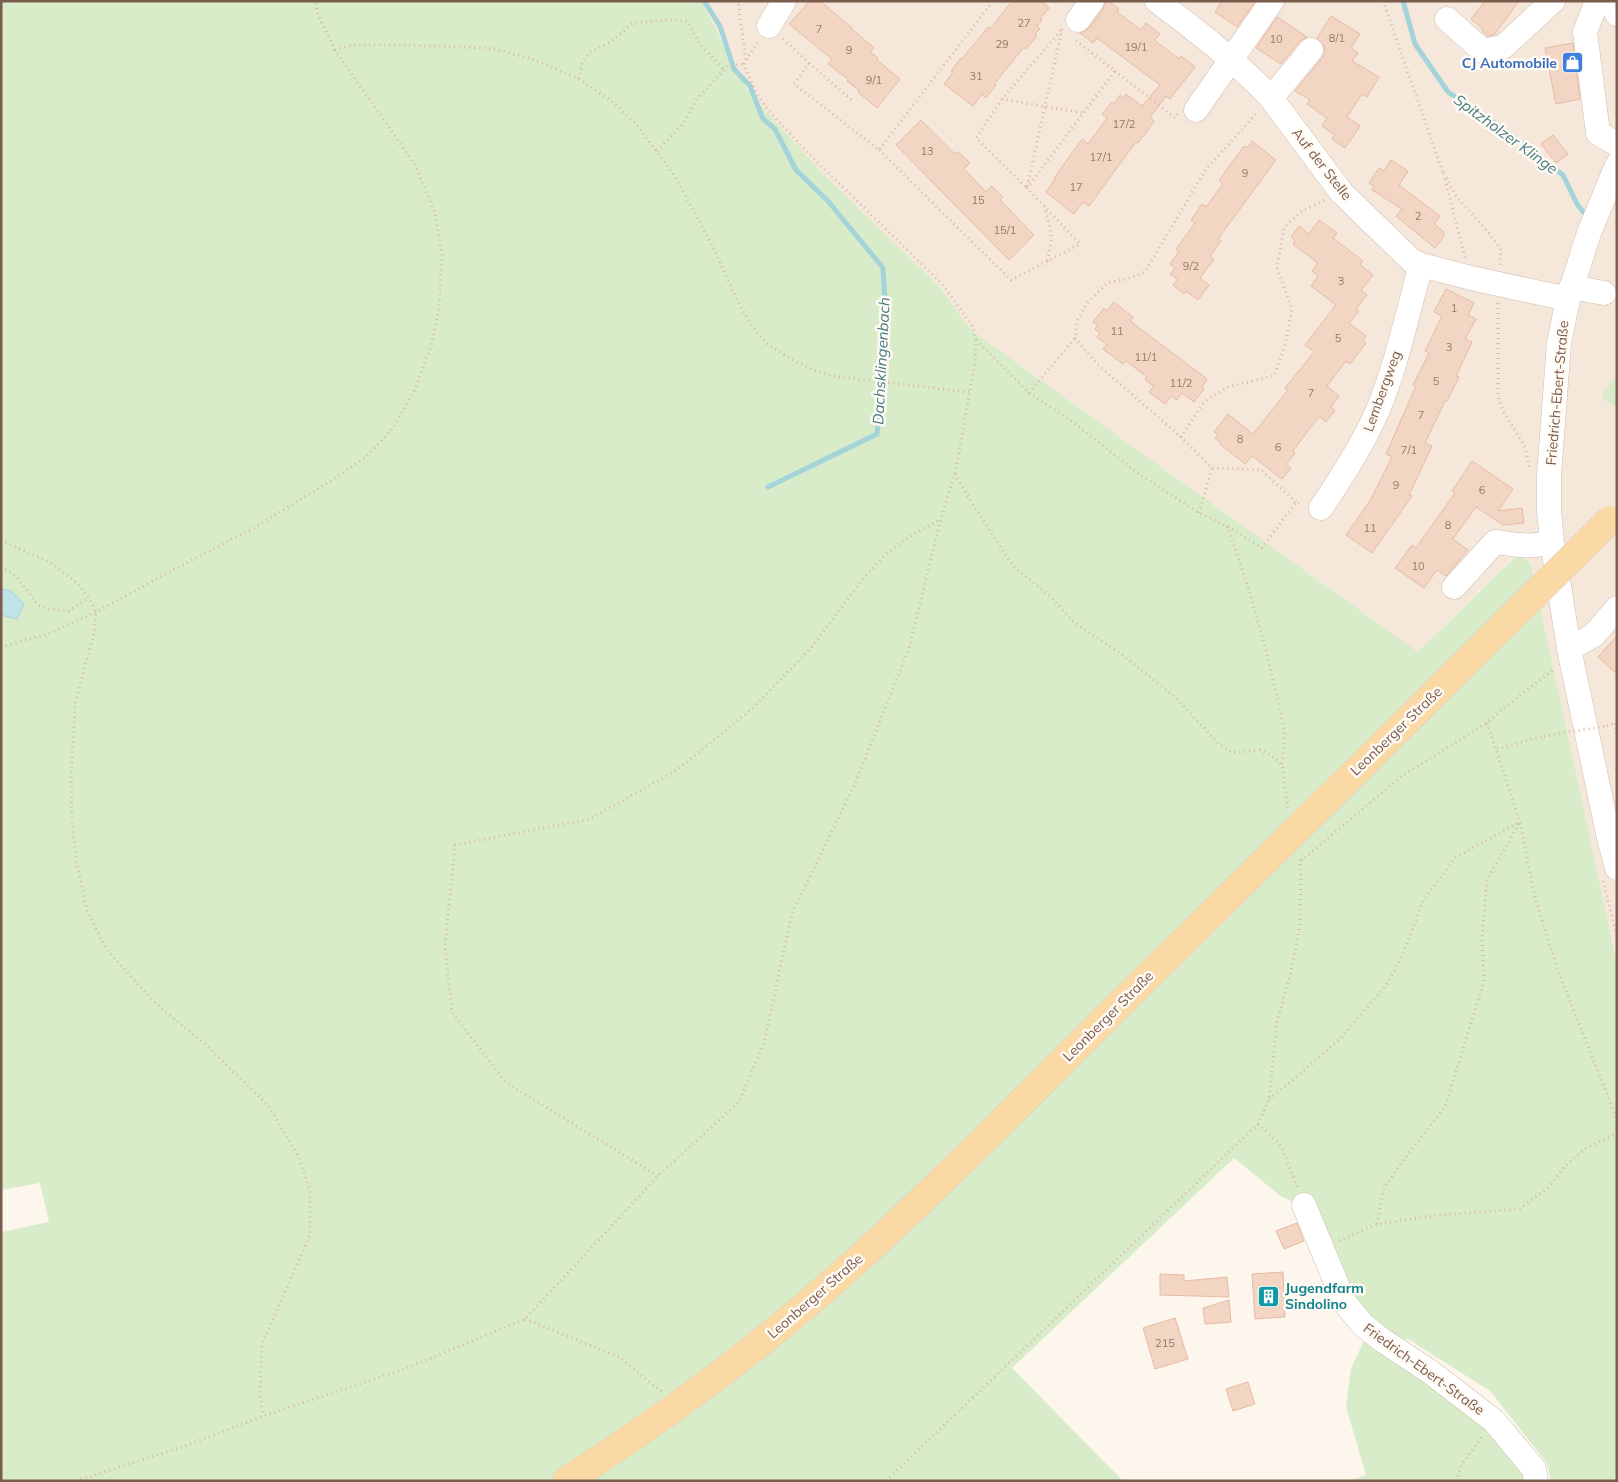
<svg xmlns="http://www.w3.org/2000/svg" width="1618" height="1482" font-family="Mulish,sans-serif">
<rect width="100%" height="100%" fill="#fdf6ec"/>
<!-- residential -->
<path fill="#f5e8da" d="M701,1H1617V963L1531,564L1518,553L1418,652L971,330L940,287L822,173L748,91Z"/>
<!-- green -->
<path fill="#d8ecc9" d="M1,1H701L748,91L822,173L940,287L971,330L1418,652L1519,553L1531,564L1617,963V1481H1551L1547,1463L1490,1391L1408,1339L1390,1342L1370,1323L1333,1265L1321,1213L1282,1197L1234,1158L1012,1368L1123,1481H1V1232L49,1222L40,1183L1,1190V615L17,619L11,591L1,589Z
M1617,374V408L1601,398Z
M1364,1341L1376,1350L1479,1411L1528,1481H1348L1366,1475L1346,1407L1351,1368Z"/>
<!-- water -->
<path fill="#bfe3e8" stroke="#a5d3da" d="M1,589L11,591L24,604L17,619L1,615Z"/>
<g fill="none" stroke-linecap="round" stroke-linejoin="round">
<!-- stream -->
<path stroke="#a5d3da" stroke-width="5" d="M704,1L720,26L734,69L750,86L763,119L775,129L796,170L828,201L883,268L886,320L882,389L877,434L768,487
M1403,1L1415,44L1448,92L1499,126L1563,175L1577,204L1584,213"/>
</g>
<!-- building -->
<path fill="#f3d5c3" stroke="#e6bba3" d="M810,1H820L852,28V29L874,48L870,52L878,58L877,60L900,79L877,108L858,92L859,90L847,81L849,80L828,64L832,59L789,24Z
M1012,1H1042L1049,8L1040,19L1042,20L1037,26L1040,29L1035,34L1037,36L1026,49L1024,47L994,84L996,85L986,98L982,94L973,106L944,84L953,72L951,71L961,58L962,59L988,27L990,29Z
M1106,1H1109L1119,9L1117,12L1141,30L1146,23L1160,34L1154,40L1179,59L1181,56L1195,67L1170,99L1166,96L1150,117L1154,121L1148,130L1138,143L1136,142L1089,206L1083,202L1074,214L1046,192L1055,179L1054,178L1082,139L1088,144L1097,132L1107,118L1102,114L1112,102L1114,104L1120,95L1123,98L1126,94L1142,106L1160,85L1097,38L1093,43L1080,33L1089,28L1103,9Z
M1222,1H1254L1255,2L1237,27L1215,12Z
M1485,1H1519L1494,35L1488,36L1483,32V29L1471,19Z
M1331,16L1360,34L1351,48L1358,53L1352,61L1379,77L1367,97L1362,94L1347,117L1360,126L1345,148L1332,139L1335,135L1322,126L1327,118L1307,104L1310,100L1295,91L1322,58L1325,52L1324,46L1317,38Z
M1277,17L1307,37L1300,41L1281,64L1256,48Z
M1573,43L1580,99L1556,104L1545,48Z
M921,120L955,154L958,152L970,163L964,169L986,192L992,186L1003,197L1000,200L1034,235L1009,260L896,145Z
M1553,135L1568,154L1556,163L1541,144Z
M1252,141L1276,160L1218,239L1221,241L1210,256L1214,259L1200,278L1209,285L1198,300L1186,291L1184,294L1173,285L1178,279L1170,274L1175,268L1170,264L1179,251L1176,249L1195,223L1191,220L1202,204L1206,207L1223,184L1219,181L1230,165L1244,146L1247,148Z
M1391,160L1408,171L1399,185L1440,216L1434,224L1443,231L1444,236L1435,248L1396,216L1402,209L1372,190L1374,186L1369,183L1379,168L1384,171Z
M1319,220L1337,233L1333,238L1363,261L1360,265L1373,275L1361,290L1367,295L1356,309L1359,311L1349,323L1366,336L1363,340L1366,343L1350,364L1346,361L1327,386L1339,396L1331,407L1335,411L1326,422L1320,417L1313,424L1293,451L1295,453L1286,464L1291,468L1282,479L1252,456L1245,464L1220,444L1221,443L1215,438L1218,435L1214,432L1228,414L1253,434L1288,390L1285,388L1314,352L1305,345L1336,305L1311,286L1318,276L1312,271L1318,263L1293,244L1295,241L1291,237L1299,226L1309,234Z
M1446,289L1474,303L1468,315L1476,319L1465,339L1472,342L1456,376L1459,377L1447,401H1445L1425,443L1432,446L1409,495L1412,496L1372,553L1346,535L1371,499L1392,457L1386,454L1416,386L1413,385L1429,353L1425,351L1442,316L1434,312Z
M1114,302L1133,317L1130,321L1207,379L1202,387L1204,389L1194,402L1182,393L1177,400L1171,396L1165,404L1149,392L1154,386L1145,380L1147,377L1126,361L1123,364L1103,349L1107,345L1097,337L1100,333L1095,329L1098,325L1093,322L1104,308L1107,311Z
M1472,461L1513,489L1498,511L1522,508L1524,523L1503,525L1476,507L1453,539L1468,550L1446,576L1437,570L1424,588L1395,568L1412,545L1416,548L1455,493L1452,491Z
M1617,636V674L1598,657Z
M1297,1223L1304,1241L1284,1249L1276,1231Z
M1283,1272L1285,1317L1255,1319L1252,1274Z
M1160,1274L1184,1275V1281L1227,1277L1229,1297L1160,1295Z
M1229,1300L1231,1322L1205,1324L1203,1308Z
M1175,1318L1188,1359L1155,1369L1143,1328Z
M1248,1382L1255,1404L1233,1411L1226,1389Z"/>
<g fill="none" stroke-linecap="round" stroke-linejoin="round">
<defs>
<path id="minor" d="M1157,1C1198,32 1235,60 1271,98L1341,192L1412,261L1421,265L1471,278L1568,299
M1597,1L1585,32L1598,133L1617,144
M1610,1L1617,14
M1447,19L1483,51L1503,47L1553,1
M1078,20L1092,1
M769,26L784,1
M1271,98L1311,50
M1196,110L1272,1
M1617,165L1589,233L1568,299L1559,343L1549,475V511L1552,541L1569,649L1609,838L1617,868
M1571,287L1604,293
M1321,508C1342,477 1362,446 1377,412C1397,365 1407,314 1421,265
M1454,587L1495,542C1514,544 1534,549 1552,541
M1569,649L1594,635L1617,608
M1304,1205L1344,1302L1363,1325L1382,1340L1429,1371L1494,1421L1534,1469L1536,1481"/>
<path id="major" d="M566,1481C665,1418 757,1350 844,1272C934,1192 1018,1105 1103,1021C1239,886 1375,752 1511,618"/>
</defs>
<!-- minor casing -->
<use href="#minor" stroke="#d1beb0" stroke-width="25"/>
<!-- major casing -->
<use href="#major" stroke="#dad1cd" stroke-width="29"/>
<!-- path -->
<path stroke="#d9b8a5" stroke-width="3" stroke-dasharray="1 4" stroke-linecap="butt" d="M1383,1L1443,173
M1062,29L1027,188L976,138L1002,99Z
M783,39L809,63L794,84L879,150L993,1
M335,50L352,45H402L491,48L535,60L579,79L610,100L636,124L675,176L713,247L739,304L753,328L766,343L791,359L813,370L832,376L969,392
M746,60L758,42
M809,63L853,101
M1115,71L1175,118L1178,113
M579,79L582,63L590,52L609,43L633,23L666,20L687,21L700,44L724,70
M1002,99L1083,113
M879,150L1011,280L1080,244L1027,188L1115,71L1074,39
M657,151L683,124L697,99L728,66L744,64
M1444,173L1456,196L1488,232L1501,250L1500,265
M1445,179L1465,258
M1044,206C1051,230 1054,237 1047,261
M1498,303V396L1503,411L1525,447L1529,467
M1075,338L1096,363L1181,437
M976,340L1029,393L1070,420L1139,474L1199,513L1227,526L1262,548L1296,502L1302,505
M1029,393L1075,338L1077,321L1087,303L1107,283L1127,279L1145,272L1206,169L1258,112
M955,474L973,505L1013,566L1051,597L1074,622L1120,653L1175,697L1220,745L1233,753L1260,750L1274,757L1282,765L1288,808
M1296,502L1261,470L1212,468L1181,437L1205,401L1228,387L1274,376L1285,346L1292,309L1277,268L1284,228L1302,211L1325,200
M1199,513L1212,468
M1227,526L1247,583L1268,658L1285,733L1282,764
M1,540L51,563L77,583L89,598L96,612L94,633L75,705L71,778L72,821L77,864L87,910L106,949L154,1002L207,1046L267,1104L298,1155L310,1191V1235L262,1344L260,1393L263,1416
M1,567L16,576L38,605L49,609L69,611L89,598
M1,647L48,634L96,612L171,571L254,528L329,482L366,457L393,428L415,389L432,343L439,308L442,255L435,213L415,165L335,50L318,15L315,1
M1487,723L1520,822L1535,898L1560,976L1617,1119
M1615,723L1617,734
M1607,726L1617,722
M1497,749L1544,736
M1301,861L1402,776L1487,723L1500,711L1553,670
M1603,881L1617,936
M1269,1099L1291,1082L1341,1038L1388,983L1402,956L1423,901L1456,857L1520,822
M1258,1124L1280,1144L1298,1188
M658,1176L505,1082L452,1012L445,945L455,845L590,819L677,770L753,708L811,648L858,585L884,556L905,539L941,519
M1377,1224L1384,1188L1402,1162L1445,1107L1484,981L1482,939L1487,880L1520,822
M1339,1241L1377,1224L1439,1215L1519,1209L1549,1187L1566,1165L1585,1149L1617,1133
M525,1319L619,1357L662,1392
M76,1481L185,1446L263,1416L407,1368L525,1319L658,1176L739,1102L764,1043L792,913L855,784L909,648L941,518L955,474L975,363L976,340L973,327L942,284L810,155L769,111L755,91L744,64L746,60L738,1
M886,1481L1258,1124L1269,1099L1277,1022L1291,972L1299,930L1301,888L1300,856
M1456,1481L1462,1464L1482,1437"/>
<!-- minor -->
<use href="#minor" stroke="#fff" stroke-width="24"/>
<!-- major -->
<use href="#major" stroke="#fbd9a5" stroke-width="28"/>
<defs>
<path id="major-bridge" d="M1511,618L1610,520"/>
</defs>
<!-- major-bridge casing -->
<use href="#major-bridge" stroke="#dad1cd" stroke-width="29" stroke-linecap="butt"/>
<!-- path-bridge -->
<path stroke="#d9b8a5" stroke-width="3" stroke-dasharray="1 4" stroke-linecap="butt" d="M1544,736L1607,726"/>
<!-- major-bridge -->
<use href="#major-bridge" stroke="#fbd9a5" stroke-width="28"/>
</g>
<!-- icons -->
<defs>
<symbol id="shop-square" viewBox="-11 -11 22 22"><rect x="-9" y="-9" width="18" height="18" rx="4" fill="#3f7fe0" stroke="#fffaf3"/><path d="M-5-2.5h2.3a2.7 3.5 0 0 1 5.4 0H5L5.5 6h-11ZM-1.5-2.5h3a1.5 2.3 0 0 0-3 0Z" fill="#fff"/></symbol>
<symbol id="building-square" viewBox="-11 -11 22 22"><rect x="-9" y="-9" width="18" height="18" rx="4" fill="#0f9aa8" stroke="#fffaf3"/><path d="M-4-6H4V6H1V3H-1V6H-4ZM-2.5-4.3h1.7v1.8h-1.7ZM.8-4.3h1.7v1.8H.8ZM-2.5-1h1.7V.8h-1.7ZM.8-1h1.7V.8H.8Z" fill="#fff"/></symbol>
</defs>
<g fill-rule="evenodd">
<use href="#shop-square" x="1560" y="50" width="25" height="25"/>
<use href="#building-square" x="1256" y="1284" width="25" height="25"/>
</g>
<g text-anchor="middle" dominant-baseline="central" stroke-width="5" stroke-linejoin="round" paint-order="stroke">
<!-- number labels -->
<g font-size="11" fill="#987a6a">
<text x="1024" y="23">27</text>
<text x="819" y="29">7</text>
<text x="1337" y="38">8/1</text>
<text x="1276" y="39">10</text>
<text x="1002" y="44">29</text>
<text x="1136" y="47">19/1</text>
<text x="849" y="50">9</text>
<text x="976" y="76">31</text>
<text x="874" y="80">9/1</text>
<text x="1124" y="124">17/2</text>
<text x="927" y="151">13</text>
<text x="1101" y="157">17/1</text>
<text x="1245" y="173">9</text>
<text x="1076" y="187">17</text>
<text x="978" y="200">15</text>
<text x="1418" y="216">2</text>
<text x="1005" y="230">15/1</text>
<text x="1191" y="266">9/2</text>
<text x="1341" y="281">3</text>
<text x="1454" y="308">1</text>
<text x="1117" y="331">11</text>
<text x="1338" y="338">5</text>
<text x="1449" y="347">3</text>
<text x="1146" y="357">11/1</text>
<text x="1436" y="381">5</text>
<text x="1181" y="383">11/2</text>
<text x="1311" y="393">7</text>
<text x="1421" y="415">7</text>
<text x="1240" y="439">8</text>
<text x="1278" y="447">6</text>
<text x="1409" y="450">7/1</text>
<text x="1396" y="485">9</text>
<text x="1482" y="490">6</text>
<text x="1448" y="525">8</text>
<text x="1370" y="528">11</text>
<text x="1418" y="566">10</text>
<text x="1165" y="1343">215</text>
</g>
<!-- shop labels -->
<g font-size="14" font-weight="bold" fill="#366cbe" stroke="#fffaf3" text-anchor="end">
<text x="1557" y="63">CJ Automobile</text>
</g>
<!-- street labels -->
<g font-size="14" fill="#7a5c4d" stroke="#fffaf3">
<text transform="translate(1322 164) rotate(52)">Auf der Stelle</text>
<text transform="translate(1382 391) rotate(-70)">Lembergweg</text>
<text transform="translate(1557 393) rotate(-85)">Friedrich-Ebert-Straße</text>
<text transform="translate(1396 731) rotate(-44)">Leonberger Straße</text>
<text transform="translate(1108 1016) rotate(-45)">Leonberger Straße</text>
<text transform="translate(815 1296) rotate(-41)">Leonberger Straße</text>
<text transform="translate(1424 1369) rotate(36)">Friedrich-Ebert-Straße</text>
</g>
<!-- culture labels -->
<g font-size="14" font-weight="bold" fill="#0d838f" stroke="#fffaf3" text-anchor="start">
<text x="1285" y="1288">Jugendfarm<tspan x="1285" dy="16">Sindolino</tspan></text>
</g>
<!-- water labels -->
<g font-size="15" font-style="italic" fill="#437c86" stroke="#fffaf3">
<text transform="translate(1506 134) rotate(36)">Spitzholzer Klinge</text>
<text transform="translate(881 361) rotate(-87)">Dachsklingenbach</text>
</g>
</g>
<!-- border -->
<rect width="1618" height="1482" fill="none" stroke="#7a5c4d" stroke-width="5"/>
</svg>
